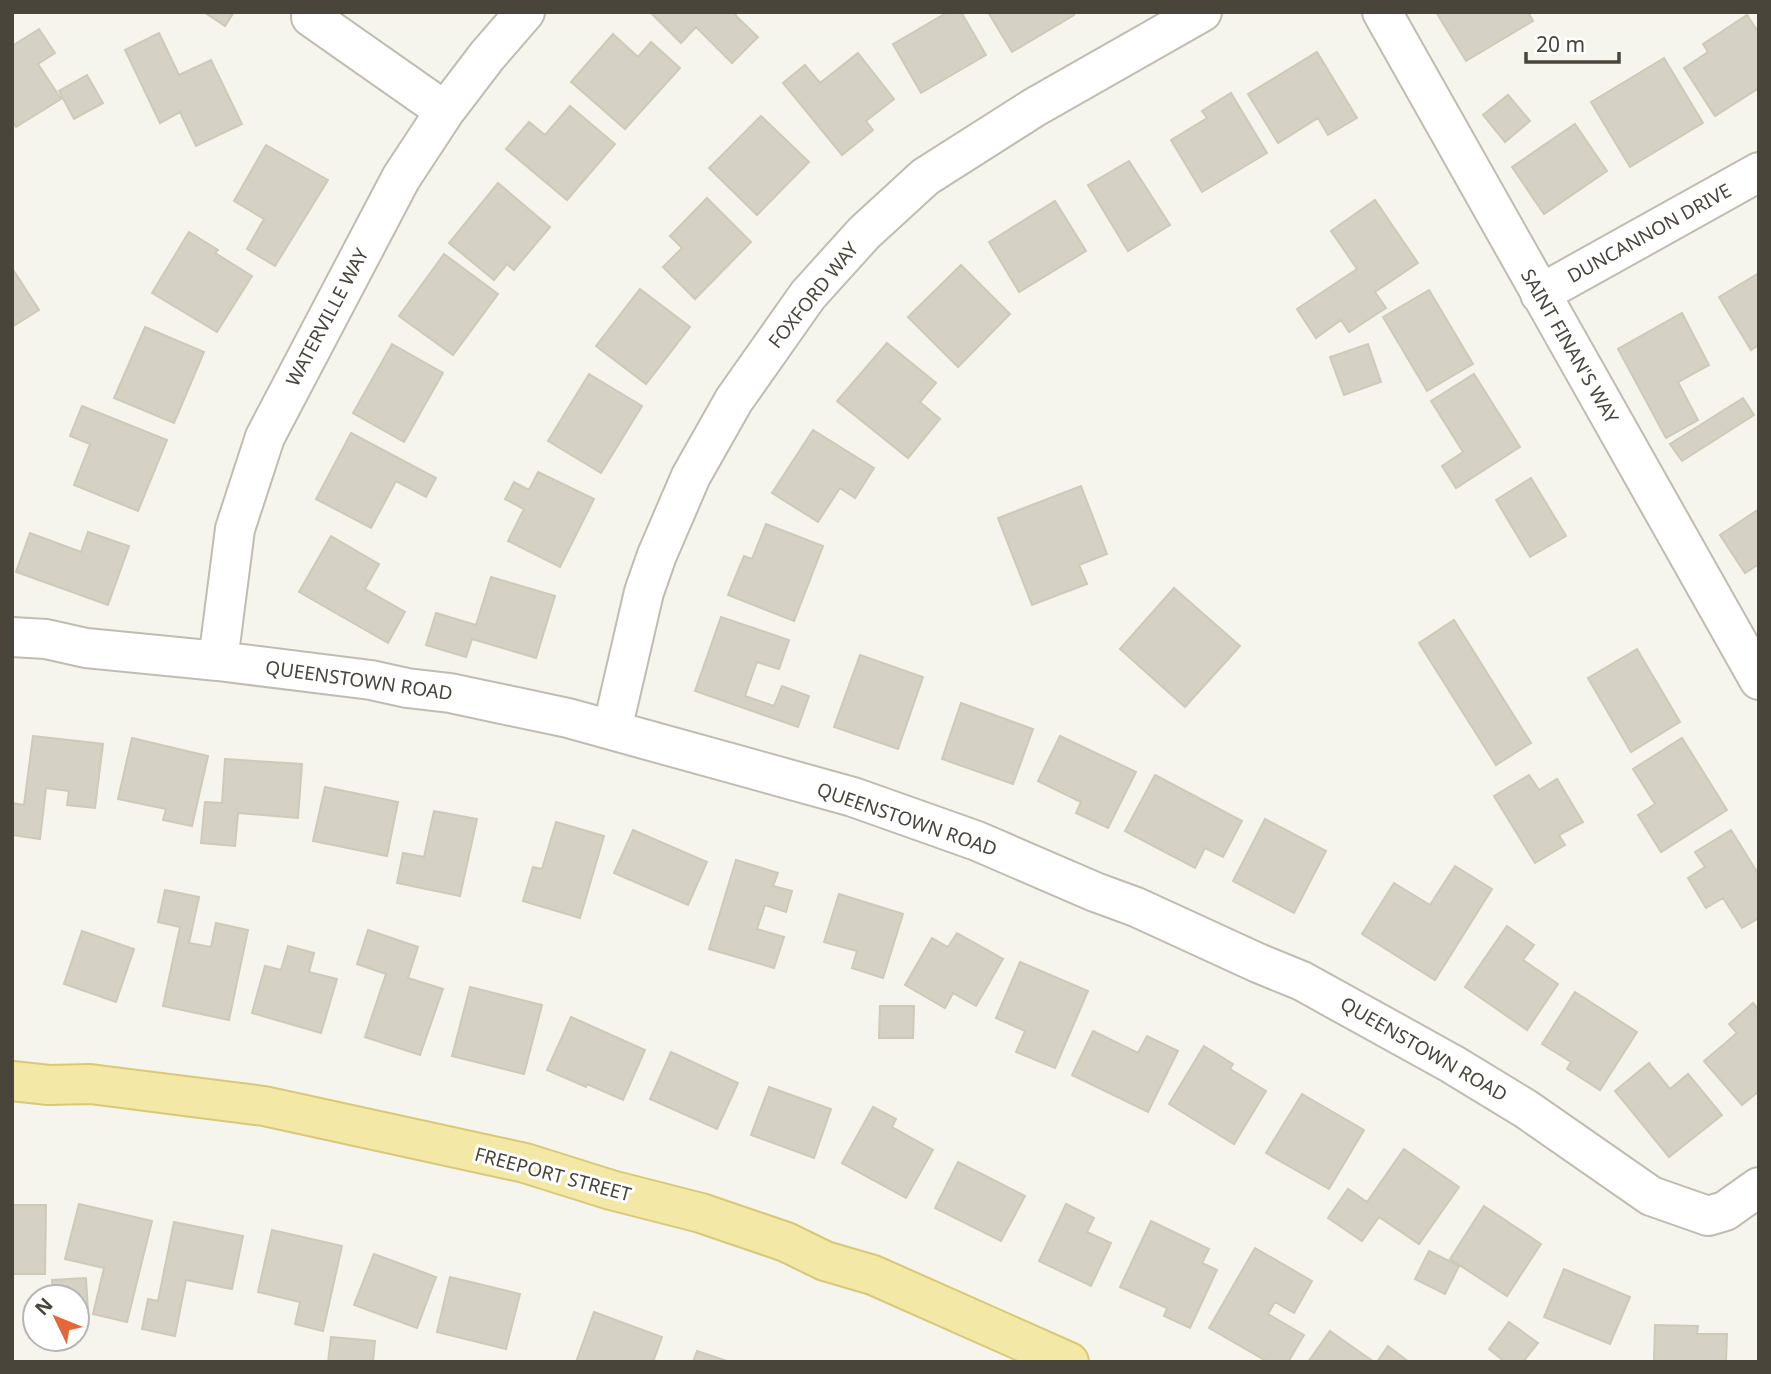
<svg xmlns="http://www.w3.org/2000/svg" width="1771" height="1374" font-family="'Noto Sans',sans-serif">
<rect width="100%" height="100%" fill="#f5f4ed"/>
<!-- building -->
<path fill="#d5d1c4" stroke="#cfc9b8" stroke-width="2" d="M204,12H234L225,26Z
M650,12H738L735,15L758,37L732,63L696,27L681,43Z
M948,12H961L986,55L921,93L893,44Z
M988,12H1073L1074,15L1012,52Z
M1436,12H1528L1533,21L1466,61Z
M1747,15L1759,33V88L1715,116L1684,68L1708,52L1703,44Z
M39,29L55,53L38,64L61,99L16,127L12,121V46Z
M159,33L179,75L211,60L242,124L196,146L180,112L160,123L125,50Z
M613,34L638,57L651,42L680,68L625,129L571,82Z
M1317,52L1357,118L1328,135L1318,118L1278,143L1248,94Z
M858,53L894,99L866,121L873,130L842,155L783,83L805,65L820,83Z
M1664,58L1703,123L1630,167L1591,102Z
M87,75L103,103L74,119L59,91Z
M1231,93L1267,153L1202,192L1171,140L1207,118L1202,111Z
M1508,95L1530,121L1505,142L1483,115Z
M570,106L615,144L567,200L506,149L529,122L545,135Z
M761,116L809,162L757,215L709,168Z
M1575,124L1607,171L1544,214L1512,167Z
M266,145L328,180L275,266L247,249L264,219L234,201Z
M1129,161L1170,225L1128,251L1088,185Z
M498,183L550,227L514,270L507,264L494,280L449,243Z
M707,198L751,242L695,299L663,267L682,248L670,236Z
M1375,200L1418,263L1375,292L1386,308L1349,332L1341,320L1316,338L1297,309L1357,269L1331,231Z
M1055,201L1086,251L1019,292L989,242Z
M189,232L218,250L215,253L252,276L217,332L152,293Z
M444,254L498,294L453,355L399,316Z
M961,265L1010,314L958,367L908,317Z
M12,268L39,310L12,327Z
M1759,273V345L1751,350L1719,297Z
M640,289L690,327L646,384L596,346Z
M1429,290L1473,364L1427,391L1383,317Z
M1682,313L1709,365L1678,382L1698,420L1666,438L1618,349Z
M145,327L204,352L174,423L114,398Z
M887,343L936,383L920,402L940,419L908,458L837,401Z
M392,344L443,373L404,442L353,413Z
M1368,344L1381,382L1344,395L1330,357Z
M589,374L642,406L601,473L548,441Z
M1474,374L1520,447L1456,488L1442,466L1463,452L1431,401Z
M1743,398L1754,415L1682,461L1670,444Z
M82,406L167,440L138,511L74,485L90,444L70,436Z
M813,430L874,468L855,498L840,488L818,522L772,493Z
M351,433L436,478L426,497L396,481L371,528L316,499Z
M538,472L594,499L560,567L508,541L524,509L505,499L514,482L529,490Z
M1531,478L1566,536L1530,557L1496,500Z
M1081,486L1107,554L1079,565L1087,584L1032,605L998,518Z
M1759,509V564L1745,573L1720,535Z
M766,524L823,546L794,621L728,595L744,556L752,559Z
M88,532L129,546L108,605L16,572L30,533L81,552Z
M331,536L379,564L365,589L405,612L388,643L299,592Z
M491,577L555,596L536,658L472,639L466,657L426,645L436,613L476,625Z
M1174,588L1240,646L1185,707L1120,649Z
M721,617L789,640L779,669L757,662L745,696L774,706L782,686L809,696L798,727L695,691Z
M1454,620L1531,743L1496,765L1419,643Z
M1637,649L1680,722L1631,752L1588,678Z
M860,655L923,677L898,749L834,727Z
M961,703L1033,729L1013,784L942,759Z
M33,736L103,744L95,808L67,805L69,791L46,788L40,839L12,835V803L24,805Z
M1060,736L1136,772L1108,828L1076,813L1081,802L1038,781Z
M132,738L208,756L192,826L163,820L166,809L118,799Z
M1682,738L1727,810L1661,852L1638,815L1655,804L1633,769Z
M225,759L302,764L298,818L238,813L235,846L201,843L205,802L222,803Z
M1155,775L1242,821L1223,857L1205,848L1195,868L1125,831Z
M1529,775L1539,790L1557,779L1583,822L1559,835L1565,845L1535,863L1494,796Z
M325,787L398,802L387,856L313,841Z
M434,811L477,819L460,896L397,883L403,853L424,857Z
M1265,819L1326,851L1294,913L1233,881Z
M556,822L604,836L580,918L523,901L533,867L542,869Z
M633,830L707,862L688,905L614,873Z
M1731,830L1759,875V918L1742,928L1723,898L1706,908L1688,878L1705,867L1695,852Z
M736,860L778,873L773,886L792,891L786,912L765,905L757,929L784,937L774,968L709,949Z
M1455,866L1492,889L1435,980L1362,934L1394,883L1430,905Z
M165,890L199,897L189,943L211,947L216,923L248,930L229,1020L163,1006L180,927L158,922Z
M839,894L903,914L883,978L852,968L857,951L824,942Z
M1507,926L1534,945L1523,960L1558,984L1527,1030L1465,987Z
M368,930L418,947L408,978L443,989L420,1055L365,1037L386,974L357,964Z
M82,931L134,949L116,1002L64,984Z
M957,933L1003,959L976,1006L953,993L945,1008L905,985L932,938L948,947Z
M288,946L314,953L309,972L337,979L321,1033L252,1013L265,966L281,970Z
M1020,962L1088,991L1055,1068L1016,1052L1025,1031L996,1018Z
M470,987L542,1005L524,1074L452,1056Z
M1575,992L1637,1032L1600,1090L1567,1069L1571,1062L1542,1044Z
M1753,1003L1759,1010V1091L1742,1105L1704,1061L1737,1033L1729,1024Z
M880,1006H914L913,1038H879Z
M571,1017L645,1050L623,1100L587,1084L586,1087L547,1070Z
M1093,1031L1138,1053L1147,1036L1178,1051L1148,1112L1072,1075Z
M1204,1046L1233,1064L1230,1069L1266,1091L1234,1144L1169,1104Z
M671,1052L738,1083L717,1129L650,1099Z
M1649,1063L1670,1089L1688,1074L1722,1115L1669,1157L1615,1091Z
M769,1087L831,1109L814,1158L751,1135Z
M1302,1094L1364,1130L1329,1189L1266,1153Z
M873,1107L896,1119L892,1127L933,1150L906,1198L842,1163Z
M1404,1149L1459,1187L1419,1244L1379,1217L1362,1241L1328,1218L1348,1189L1367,1202Z
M958,1162L1025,1196L1001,1241L935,1208Z
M79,1204L152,1221L127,1322L93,1314L104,1268L65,1259Z
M1066,1204L1094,1218L1087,1232L1111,1243L1091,1286L1039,1261Z
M12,1205H46L45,1274H12Z
M1484,1206L1541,1244L1507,1296L1450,1259Z
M1151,1221L1209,1249L1202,1263L1217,1270L1190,1328L1164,1316L1167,1308L1120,1287Z
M174,1222L243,1236L232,1289L186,1280L175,1336L142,1329L148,1299L158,1301Z
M272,1230L342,1246L323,1331L295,1324L300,1302L258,1292Z
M1255,1248L1312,1281L1294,1313L1275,1302L1268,1314L1304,1335L1288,1362H1268L1209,1328Z
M1429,1251L1459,1266L1445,1294L1415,1279Z
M374,1254L436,1277L417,1328L354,1305Z
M1564,1269L1630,1297L1610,1344L1544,1317Z
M450,1277L520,1294L506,1349L437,1332Z
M86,1278L88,1311L77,1312V1297H53L52,1280Z
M594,1312L662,1337L653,1362H576Z
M1509,1322L1538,1343L1523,1362H1505L1489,1349Z
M1655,1325L1698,1326L1697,1334H1727L1726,1362H1654Z
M1330,1331L1374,1362H1308Z
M331,1337L375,1341L373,1362H328Z
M1388,1346L1409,1362H1377Z
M697,1351L730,1362H693Z"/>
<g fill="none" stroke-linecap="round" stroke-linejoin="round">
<defs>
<path id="minor" d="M1382,12L1759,680
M311,17L445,111
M1540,294L1759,172
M12,637L46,639L86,648L218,661L371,680L407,688L450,693L568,718L853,797L977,841L1095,892L1136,907L1258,963L1302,981L1452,1064L1526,1109L1651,1196L1708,1216L1725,1211L1759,1187
M218,661L235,529L265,437L401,178L445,111L487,56L525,12
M612,730L644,592L657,555L691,476L734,400L808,295L864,233L925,177L1035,107L1202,12"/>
<path id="major" d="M12,1081L49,1085L90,1084L264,1106L525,1163L611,1190L701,1213L786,1242L825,1261L873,1275L1069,1362"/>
</defs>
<!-- minor casing -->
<use href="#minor" stroke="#c0bcb0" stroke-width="42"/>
<!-- major casing -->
<use href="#major" stroke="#d8c878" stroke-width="42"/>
<!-- minor -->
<use href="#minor" stroke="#fff" stroke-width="38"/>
<!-- major -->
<use href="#major" stroke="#f4e8a7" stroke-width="38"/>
</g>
<g text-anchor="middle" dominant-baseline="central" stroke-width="6" stroke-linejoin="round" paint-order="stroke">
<!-- street labels -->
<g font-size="19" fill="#49453b" stroke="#fff">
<text transform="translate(1649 233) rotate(-29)">DUNCANNON DRIVE</text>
<text transform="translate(813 295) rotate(-51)">FOXFORD WAY</text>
<text transform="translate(327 317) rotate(-62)">WATERVILLE WAY</text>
<text transform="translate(1570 346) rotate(60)">SAINT FINAN'S WAY</text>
<text transform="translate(359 680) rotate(8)">QUEENSTOWN ROAD</text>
<text transform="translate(907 819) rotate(19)">QUEENSTOWN ROAD</text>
<text transform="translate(1424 1049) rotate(30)">QUEENSTOWN ROAD</text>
<text transform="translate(553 1174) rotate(15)">FREEPORT STREET</text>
</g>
</g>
<!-- border -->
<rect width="1771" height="1374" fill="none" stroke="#49453b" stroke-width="28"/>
<!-- north arrow -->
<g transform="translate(56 1318) rotate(313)"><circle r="33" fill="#ffffff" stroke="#b6b5b1" stroke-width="2"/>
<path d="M0-5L12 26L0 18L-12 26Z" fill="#e26837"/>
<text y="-10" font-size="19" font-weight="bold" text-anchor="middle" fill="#49453b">N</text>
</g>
<!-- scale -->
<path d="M1526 52v10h93v-10" fill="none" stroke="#49453b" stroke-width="3.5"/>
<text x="1536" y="52" font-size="21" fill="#49453b" stroke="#ffffff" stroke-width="5" paint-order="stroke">20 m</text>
</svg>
